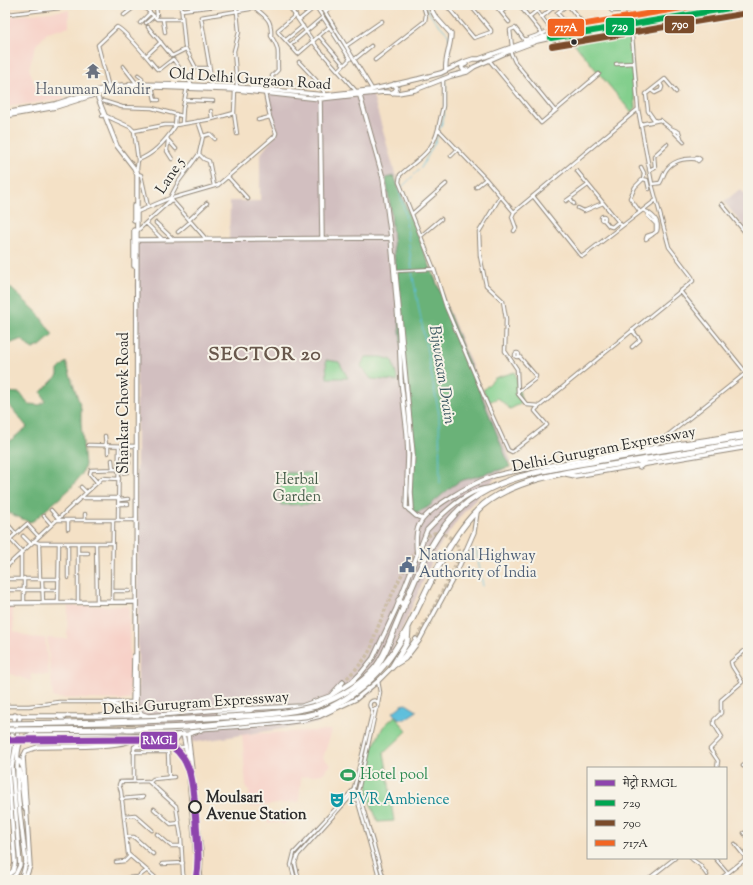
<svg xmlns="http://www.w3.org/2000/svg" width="753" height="885" font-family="'Sorts Mill Goudy','Noto Serif Devanagari',serif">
<rect width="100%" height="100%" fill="#f7f3e8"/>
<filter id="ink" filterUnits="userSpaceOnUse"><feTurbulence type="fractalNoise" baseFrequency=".025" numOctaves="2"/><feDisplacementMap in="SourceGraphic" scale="8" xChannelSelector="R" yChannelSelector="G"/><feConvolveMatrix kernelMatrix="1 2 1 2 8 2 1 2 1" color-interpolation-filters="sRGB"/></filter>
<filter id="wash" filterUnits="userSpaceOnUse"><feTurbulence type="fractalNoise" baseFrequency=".012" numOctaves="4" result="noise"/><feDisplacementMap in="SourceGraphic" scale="16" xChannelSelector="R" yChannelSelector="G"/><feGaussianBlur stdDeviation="0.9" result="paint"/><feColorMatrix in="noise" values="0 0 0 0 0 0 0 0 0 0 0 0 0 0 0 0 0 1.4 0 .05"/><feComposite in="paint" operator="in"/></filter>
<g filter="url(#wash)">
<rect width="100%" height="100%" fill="#f4e1c6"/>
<!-- built -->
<path fill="#f7d1c8" d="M69,10V27L47,33L36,45L29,68L35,86L50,89L58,95L62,94L64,99L5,107V17Z
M68,606H129L130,700L53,698L47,638L67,639Z
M5,607H12L14,631L30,637L45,638L49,675L31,674V681L5,672Z
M332,730L323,758L331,765L322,774L301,777L299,802L249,807V791L246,787L244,759L242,734Z
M282,813L289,819L283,825L281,822L268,823L267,814Z"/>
<!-- industrial -->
<path fill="#d2bfc0" d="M266,90L327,95L372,92L396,177L430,264L511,461L462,514L438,548L375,690L319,723L197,742L147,737L141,735L138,716L136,240L229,241L230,201H260V155L276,134Z
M740,189L745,194L748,192V232L724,202Z"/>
<!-- green -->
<path fill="#83cf8d" stroke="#577d5c" d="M629,30L636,108L631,112L573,42Z
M365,357H382L392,360L398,381L371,379L361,366Z
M326,360L339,362L348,378H327Z
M515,372L522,403L510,409L498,398L489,402L483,390L495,378Z
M280,473H313L314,504L281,505Z
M395,716L407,731L384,753C389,776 390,799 394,821L378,822L368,797L367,774L372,749L383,727Z"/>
<!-- forest -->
<path fill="#6ab278" stroke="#4a6e52" d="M394,176L510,467L460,481L451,487L428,507L416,513L410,510L412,447L406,407L391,212L386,178Z
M5,283L37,312L53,335L40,346L33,349L28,346L22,339L9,344L5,341Z
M66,362L81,408V423L85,465L82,474L70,489L33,521L29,522L5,511V445L27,427L5,400V392L20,393L28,404L40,405L45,401L41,392L58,375V370Z"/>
<!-- water -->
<path fill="#5ebfdc" stroke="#447584" d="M406,704L417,711L405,719H399L393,712L402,705Z"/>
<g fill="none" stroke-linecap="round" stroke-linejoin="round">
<!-- stream -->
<path stroke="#5ebfdc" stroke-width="1" d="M425,5L431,16L449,35V39
M440,129C446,112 448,90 444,73
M402,187L421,168L435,142L439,133
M400,189L399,190L405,213L412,269
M412,272L439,414L440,483
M476,549L483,586"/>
</g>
</g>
<g filter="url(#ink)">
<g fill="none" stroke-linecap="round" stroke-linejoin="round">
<!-- secondary-tunnel -->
<path stroke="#ccbda7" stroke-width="3.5" stroke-dasharray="3.5 2" stroke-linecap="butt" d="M343,682C353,672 364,662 370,650C373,645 373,640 375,635C383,613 411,547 430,535C438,529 451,536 456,544C459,548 459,553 458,558C456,566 451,573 448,580C438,600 427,620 416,639
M5,743L38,742
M5,750C14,754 18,760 20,770"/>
<defs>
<path id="street" d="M142,5L157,19H182
M156,5L157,16
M181,5L185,47L196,68H208L210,70L212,86
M235,5L237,12L239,32L234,51L237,87
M288,5L317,47L356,91
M315,5L330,28
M321,5L372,89
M446,5L474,38L491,32V30L470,5
M495,5L509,22
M519,5L545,37
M567,5L557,13L574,31
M568,5L587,29
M610,5V9L612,11L631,10
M631,5L632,21
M656,5L660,17
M691,5L693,12
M254,7C266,17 272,19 271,36C281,51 277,52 278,70L272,76L274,90
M430,8L433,5
M181,10L216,6
M292,10L298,5
M326,11L334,5
M537,11L550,28L554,35
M501,12L510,5
M5,13L8,14L86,5
M124,15L137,5
M296,15L278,30V32L298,54L328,28H330L350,59L338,71
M671,15V10L673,5
M529,17L544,5
M542,17L556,5
M163,20L165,32
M299,20L316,6
M140,23L150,13
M146,23L153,17
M148,27L172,56L186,49
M319,36L344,65
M286,40L303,26
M524,40L552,30
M290,45L323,17
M346,46L382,21
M512,47L510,30L515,28L526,42
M510,51L515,62L555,111
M146,56L161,42
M355,59L371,46
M375,60L425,21L426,15L423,5
M489,60L541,123L599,74
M299,62L316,80L326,95
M616,64L634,63
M123,66L137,84
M210,70L201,17L250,9L256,5
M138,75L142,78V84
M443,79V106L438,129L485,178L514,212L638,109
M152,86L155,100H159
M109,88L98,45L117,27C125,30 150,61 157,69L159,70L173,59L192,85
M235,90L234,113L237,134
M651,90L655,93L661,90L662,87L660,83
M186,100L213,101
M103,101L122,107L152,108L182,116
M211,111L212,119
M102,116L104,115L130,127L134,131L138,160L137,169L138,174L141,175L148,207
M258,120L270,117
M655,121L648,111L646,94L665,79L676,92
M182,123L183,108L187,87
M641,124L660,120L670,128L679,132L681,138
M175,125L176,114
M438,129C432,154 416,160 400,175L399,182L434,269L446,307L488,406L508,450L512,452L547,425L535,411L536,409L693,281L692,277L669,247L652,184L638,109L631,24
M673,130C676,136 680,137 684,142
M134,131L165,125H176
M203,136L210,134L215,139
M167,138L168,140L167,151L172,159
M169,141L176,149
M199,154L204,159L209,161L214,186
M451,156L457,150
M697,157L700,159L698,161L696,159Z
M138,160C155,154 167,139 176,125L212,119L234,113
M649,170L655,167L654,156L667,144
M577,171L622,226
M178,172L186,171
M228,177L248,199
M643,179L647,180L649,189
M652,184L660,183C662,180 663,176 665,172C671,161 684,158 696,159
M476,187L486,179
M533,196L580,255L583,256L656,200
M500,197L479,232L480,256L486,285L503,301L506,319L505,351L517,369L518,394L527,405L539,406
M170,198L206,239
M570,198L574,204
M566,201L588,185
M722,204L748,236
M578,208L584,211L603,203
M643,210C652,214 660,220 657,231L653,234L647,236L646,239L652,235
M137,212L170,198L179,181L199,154L203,136L198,121
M514,212L512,217L516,228L514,231
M640,212L630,198L635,187L643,179L644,173L641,167
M648,212V216L656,224V232
M412,214L446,184
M601 218a2 2 0 1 1 4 0a2 2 0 1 1-4 0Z
M189,220L207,203
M604,220L609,226L612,227L618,222
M146,223L162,239
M156,223L173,239
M136,232L173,198L218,185L275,136L276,133L270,117L265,93
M178,232L190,222
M421,236L441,219
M396,271L434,269
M680,291L748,375
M632,330L640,340L632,347
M515 355a2 2 0 1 1 4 0a2 2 0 1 1-4 0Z
M518,392L535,379L536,376L519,356
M105,436L106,446
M88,445L136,446
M653,447L746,373
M108,453V446
M119,454H130
M112,460L113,469
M119,463H129
M119,473L127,472
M97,482L90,474L91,470L119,469
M81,487L86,492
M81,498H119
M119,500L128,499
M119,504H128
M51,510L58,518
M44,516L51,524
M56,520H134
M68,520V529
M85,520V514
M118,520L119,446
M5,521L16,534
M5,533L21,551V578
M23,536L30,543
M10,539L27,524L38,536
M5,540L8,537
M33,541L39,543H113
M39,543L40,579
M96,543L97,602
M5,550L6,551
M78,553H88
M24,578V602
M68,578V543
M5,579H59
M42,579L43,602
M6,590H58
M113,591H129
M8,602L5,579L6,567L100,480L102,478L119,479
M58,602L59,543
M78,602V543
M112,602L113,520
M378,681L380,692L378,704
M369.5 705a4.5 4.5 0 1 1 9 0a4.5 4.5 0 1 1-9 0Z
M5,706H29L59,702H133
M371,709L372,714L354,788L380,880
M376,709L358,791L384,880
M133,752H168L169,778
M743,766L748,762
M717,768L718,761L710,749L722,737L714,724V720L721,713V700L742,682L732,666L731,662L748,648
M134,782V747H185
M150,782L153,779L174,777
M121,799L143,797
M154,809L171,824L179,823
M124,816L135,815L152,830
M744,833L748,838
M157,834L171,846H182
M127,837H134L153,854
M735,844L746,858
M691,858L693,860L700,865L707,875
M715,858L728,873
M116,862L125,861L130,856
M162,864L183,863
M118,879L138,877L146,871
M158,880L128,854L121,791L119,785L120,782L148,781L176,806L181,837L183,874L184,877L183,880
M295,880L291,865L294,853L354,789
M299,880L295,863L298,855L351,796L356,793
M365,880L383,875
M647,880L675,858
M719,880L748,857"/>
<path id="secondary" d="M429,5L435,16L451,34C451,46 444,61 446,70
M466,64L462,66V68L464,71L467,70
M130,84L189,85L237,87L326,95L370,90L418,79L441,73L464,62L473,59H479L526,42L555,34L735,5
M96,93L117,146L134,168L137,175L136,708L142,714L148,716
M392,93L395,91L397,88L394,84
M360,96L383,178L391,238L399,332L401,381L407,433L408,456L406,507L416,516L423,519
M320,98L322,238
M5,113L55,104L108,87L122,85
M5,116L56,107L113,89L127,86L237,90L320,99L384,92L398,93L415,90L451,76L467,72L474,67L510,51L537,41L555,37L748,5
M134,220V206
M135,240L391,238
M394,255L413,454L411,492L412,507L409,510
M134,266V230
M566,474L575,476L748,447
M417,555C416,546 415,533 419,525C427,508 473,483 491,477C515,469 544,467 569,462C628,451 688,443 748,433
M5,603L134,602
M396,664L404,656L416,639
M332,694L343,682
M109,702L118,706L119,709L115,716
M5,716H148L218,710L302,706L330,696L352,682L361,673L373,658L396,609L427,530C442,514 467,489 489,488
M58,716L67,723L65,732
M126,716L133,710V706L134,656
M219,725L217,720L219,714L248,712L253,709
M5,734L9,729L6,723
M183,734L187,754L198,880
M188,734L201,852L200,880
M162,736L163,743C170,744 176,742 179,735
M38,742L165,736L188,734L201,730
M5,746L11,739
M135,747L147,737
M18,758L24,770
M20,770L24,806L26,810
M5,877L13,871L15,863L8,769L15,715
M9,880L16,874L20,865L12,767L18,732L20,715
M18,880L23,874L26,862C23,837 11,760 21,741C23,737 27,736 31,734L183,730L272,724L304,720L320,716L356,699L378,681L392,667L405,659L419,641L457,571L474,532L477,512
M25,880L30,866L23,757L26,751L38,747C64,746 120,749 141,737"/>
<path id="highway" d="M640,466L646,459
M399,600L404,607
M392,667L407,642L408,629
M316,706C338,698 361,685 376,667C386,654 391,637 397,623C415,581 430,532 468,502C506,473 556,469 602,460C651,452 699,444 748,436
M318,713C396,680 405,627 442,560C453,540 465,521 483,505C521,474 587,470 635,461C673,455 710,448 748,442"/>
</defs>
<!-- street casing -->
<use href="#street" stroke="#908678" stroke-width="4.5"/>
<!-- secondary casing -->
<use href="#secondary" stroke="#908678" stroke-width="5.5"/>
<!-- highway casing -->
<use href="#highway" stroke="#908678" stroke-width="7"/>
<!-- street -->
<use href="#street" stroke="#fff" stroke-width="2.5"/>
<!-- secondary -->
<use href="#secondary" stroke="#fff" stroke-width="3.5"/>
<!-- highway -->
<use href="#highway" stroke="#fff" stroke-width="5"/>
<defs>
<path id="highway-bridge" d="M5,724C73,723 140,722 208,718C244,716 281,715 316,706
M5,730L137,729L187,727L305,716L318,713"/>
</defs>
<!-- highway-bridge casing -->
<use href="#highway-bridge" stroke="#908678" stroke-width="7" stroke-linecap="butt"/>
<!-- highway-bridge -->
<use href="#highway-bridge" stroke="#fff" stroke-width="5"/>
<defs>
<path id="bus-1" d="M551,38L748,5"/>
<path id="bus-2" d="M552,46L748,13"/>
<path id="bus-3" d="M550,30L700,5"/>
</defs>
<!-- bus-1 casing -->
<use href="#bus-1" stroke="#f7f3e8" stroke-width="9"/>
<!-- bus-2 casing -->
<use href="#bus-2" stroke="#f7f3e8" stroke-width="9"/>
<!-- bus-3 casing -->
<use href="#bus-3" stroke="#f7f3e8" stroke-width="9"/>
<!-- bus-1 -->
<use href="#bus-1" stroke="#00a651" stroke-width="6"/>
<!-- bus-2 -->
<use href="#bus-2" stroke="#7a4b2a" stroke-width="6"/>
<!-- bus-3 -->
<use href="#bus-3" stroke="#f26522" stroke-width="6"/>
<defs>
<path id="metro-1" d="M5,740L149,739C154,740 160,740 164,742C196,755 193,794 196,822C197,843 200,859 196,880"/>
</defs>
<!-- metro-1 casing -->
<use href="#metro-1" stroke="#f7f3e8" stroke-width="10"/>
<!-- metro-1 -->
<use href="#metro-1" stroke="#8e44ad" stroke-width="7"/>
</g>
</g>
<!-- icons -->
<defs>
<symbol id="temple-bare" viewBox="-9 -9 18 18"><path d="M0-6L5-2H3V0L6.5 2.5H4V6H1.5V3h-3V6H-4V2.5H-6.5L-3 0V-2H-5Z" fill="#6b7280" stroke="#f7f3e8" stroke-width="2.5" paint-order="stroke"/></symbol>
<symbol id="civic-bare" viewBox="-9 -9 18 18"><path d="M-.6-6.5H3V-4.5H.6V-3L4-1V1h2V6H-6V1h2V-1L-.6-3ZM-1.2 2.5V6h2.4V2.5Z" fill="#5c6f8a" stroke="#f7f3e8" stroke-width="2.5" paint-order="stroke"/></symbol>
<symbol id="stadium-bare" viewBox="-9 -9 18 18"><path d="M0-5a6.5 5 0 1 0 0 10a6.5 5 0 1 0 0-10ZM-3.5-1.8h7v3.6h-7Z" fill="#2e9e5b" stroke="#f7f3e8" stroke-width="2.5" paint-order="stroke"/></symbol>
<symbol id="theatre-bare" viewBox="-9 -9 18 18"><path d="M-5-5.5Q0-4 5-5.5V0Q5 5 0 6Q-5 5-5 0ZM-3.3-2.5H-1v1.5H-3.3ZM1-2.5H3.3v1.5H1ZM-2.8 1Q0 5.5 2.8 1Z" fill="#0f9aa8" stroke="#f7f3e8" stroke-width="2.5" paint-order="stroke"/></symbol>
</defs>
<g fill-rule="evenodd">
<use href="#temple-bare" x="82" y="60" width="22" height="22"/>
<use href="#civic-bare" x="396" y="554" width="22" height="22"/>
<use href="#stadium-bare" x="337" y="764" width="22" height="22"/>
<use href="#theatre-bare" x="326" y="789" width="22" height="22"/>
</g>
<!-- markers -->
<circle fill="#2b2b2b" stroke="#f7f3e8" stroke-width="1.5" cx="574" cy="42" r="3.5"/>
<circle fill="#f7f3e8" stroke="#2b2b2b" stroke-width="2" cx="195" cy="807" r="6"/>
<g text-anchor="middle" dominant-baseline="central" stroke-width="4" stroke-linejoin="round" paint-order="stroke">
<!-- street labels -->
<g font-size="15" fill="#2b2b2b" stroke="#f7f3e8">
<text transform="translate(250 80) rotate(4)">Old Delhi Gurgaon Road</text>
<text transform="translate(171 176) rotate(-57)">Lane 5</text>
<text transform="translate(124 403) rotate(-90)">Shankar Chowk Road</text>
<text transform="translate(604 450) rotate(-11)">Delhi-Gurugram Expressway</text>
<text transform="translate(196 704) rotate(-4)">Delhi-Gurugram Expressway</text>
</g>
<!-- worship labels -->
<g font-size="15" fill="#5b616d" stroke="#f7f3e8">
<text x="93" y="90">Hanuman Mandir</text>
</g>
<!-- park labels -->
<g font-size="15" fill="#455c48" stroke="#f7f3e8">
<text x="297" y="480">Herbal<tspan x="297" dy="17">Garden</tspan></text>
</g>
<!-- service labels -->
<g font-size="15" fill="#4e5e75" stroke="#f7f3e8" text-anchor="start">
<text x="419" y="556">National Highway<tspan x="419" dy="17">Authority of India</tspan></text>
</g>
<!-- leisure labels -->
<g font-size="15" fill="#27864d" stroke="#f7f3e8" text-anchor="start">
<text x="360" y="775">Hotel pool</text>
</g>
<!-- stop labels -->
<g font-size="15" font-weight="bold" fill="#2b2b2b" stroke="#f7f3e8" text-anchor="start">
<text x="206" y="798">Moulsari<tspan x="206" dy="17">Avenue Station</tspan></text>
</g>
<!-- culture labels -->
<g font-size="15" fill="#0d838f" stroke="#f7f3e8" text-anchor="start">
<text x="349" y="800">PVR Ambience</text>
</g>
<!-- water labels -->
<g font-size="16" font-style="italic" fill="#3a5760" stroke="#f7f3e8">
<text transform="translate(441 375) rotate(81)">Bijwasan Drain</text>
</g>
<!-- district labels -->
<g font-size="19" font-weight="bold" letter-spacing="1" fill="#69584c" stroke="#f7f3e8">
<text x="265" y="355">SECTOR 20</text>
</g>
</g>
<g stroke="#f7f3e8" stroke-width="1.5">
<rect x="664" y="15" width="31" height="19" rx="4" fill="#7a4b2a"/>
<rect x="605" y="17" width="30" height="19" rx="4" fill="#00a651"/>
<rect x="547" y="18" width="38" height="19" rx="4" fill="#f26522"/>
<rect x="140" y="731" width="38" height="19" rx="4" fill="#8e44ad"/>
</g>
<g font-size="11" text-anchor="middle" font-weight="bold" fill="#fff">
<text x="680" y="28">790</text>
<text x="620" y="30">729</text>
<text x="566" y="31">717A</text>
<text x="159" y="744">RMGL</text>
</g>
<!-- margin -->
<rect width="753" height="885" fill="none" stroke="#f7f3e8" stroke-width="20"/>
<!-- legend -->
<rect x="587" y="767" width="140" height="92" fill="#f7f3e8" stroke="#a5a39c"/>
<rect x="595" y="780" width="20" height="6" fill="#8e44ad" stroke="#a5a39c"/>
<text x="623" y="787" font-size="12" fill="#2b2b2b">मेट्रो RMGL</text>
<rect x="595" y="800" width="20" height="6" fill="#00a651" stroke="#a5a39c"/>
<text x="623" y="807" font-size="12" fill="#2b2b2b">729</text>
<rect x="595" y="820" width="20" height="6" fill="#7a4b2a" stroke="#a5a39c"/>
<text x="623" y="827" font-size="12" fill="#2b2b2b">790</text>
<rect x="595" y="840" width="20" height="6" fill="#f26522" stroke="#a5a39c"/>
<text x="623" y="847" font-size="12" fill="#2b2b2b">717A</text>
</svg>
